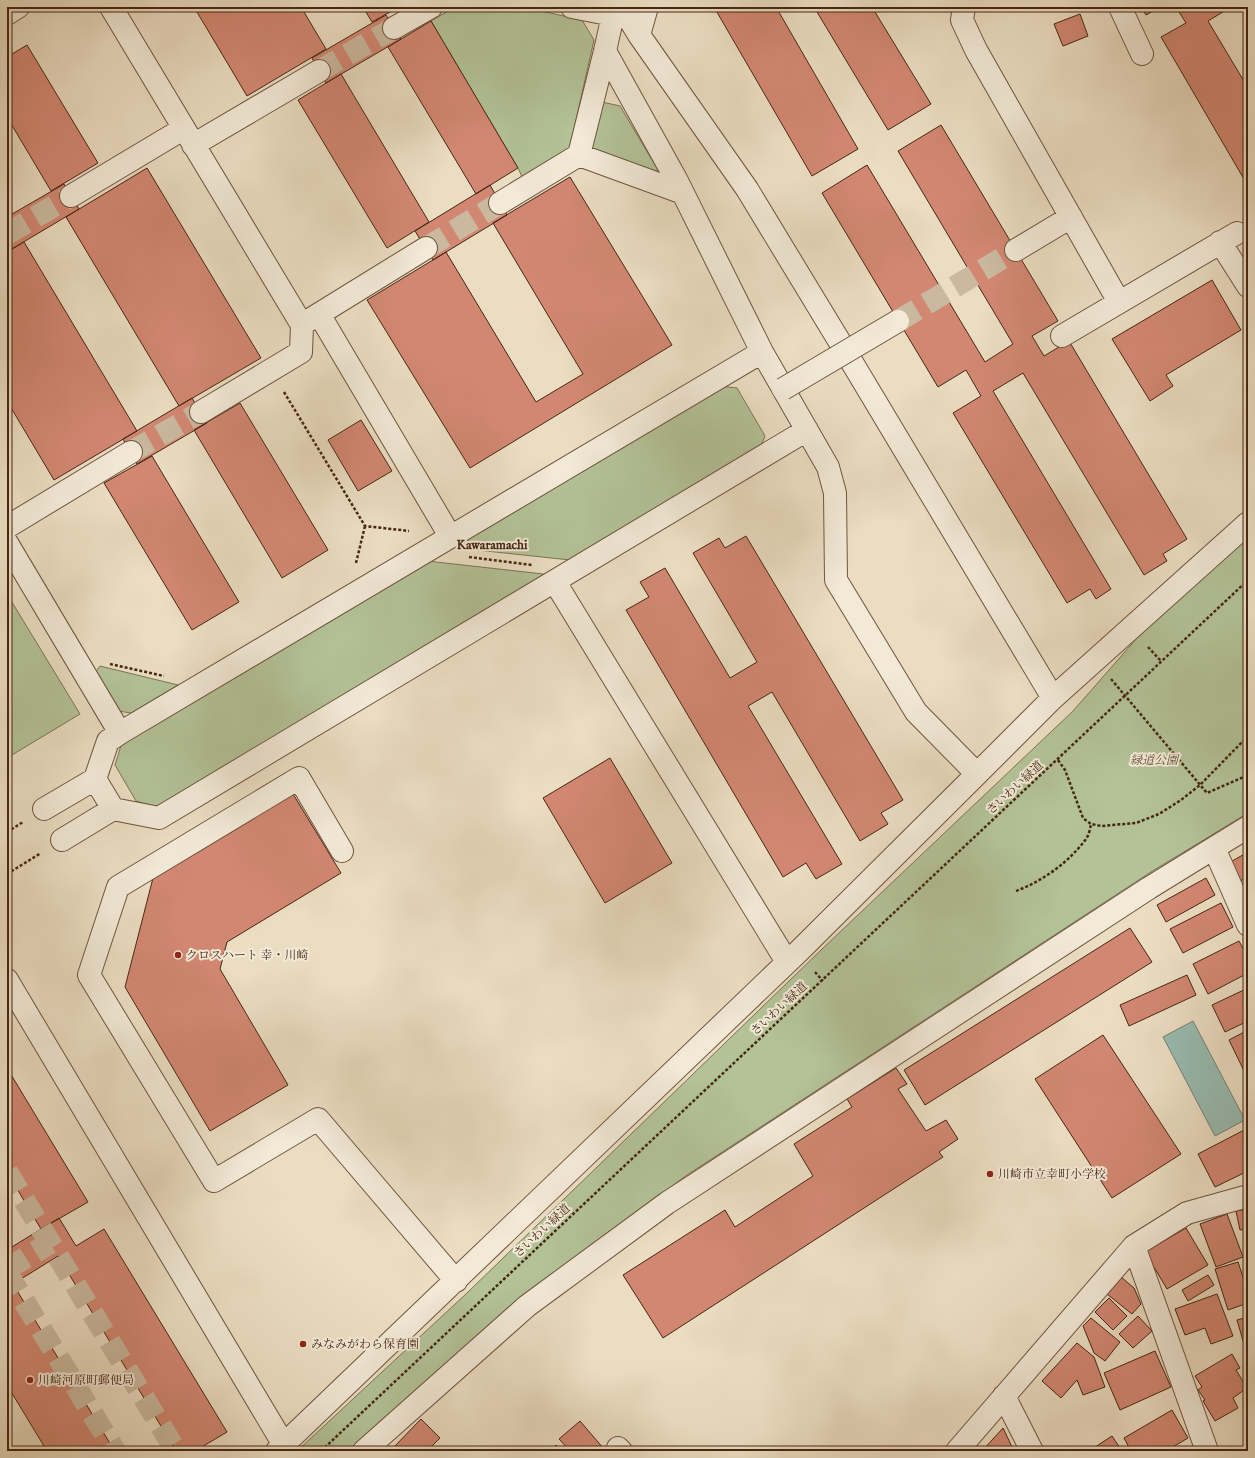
<svg xmlns="http://www.w3.org/2000/svg" width="1255" height="1458" font-family="'IM FELL English','Noto Serif JP',serif">
<rect width="100%" height="100%" fill="#ebddc2"/>
<filter id="stains"><feTurbulence type="fractalNoise" baseFrequency=".005" numOctaves="4"/><feColorMatrix values="0 0 0 0 .2 0 0 0 0 .09 0 0 0 0 .02 0 0 0 .5 -.17"/></filter>
<radialGradient id="worn" r=".72"><stop offset=".6" stop-color="#630" stop-opacity="0"/><stop offset="1" stop-color="#630" stop-opacity=".3"/></radialGradient>
<!-- green -->
<path fill="#b3c297" stroke="#7c7454" d="M455,7H523L582,20L594,40L569,151L523,179L518,168L431,21Z
M602,102L620,106L658,170L646,176L590,155Z
M720,386L737,388L765,436L759,451L579,561L449,547Z
M1248,535V813L1154,870L684,1177L541,1287L356,1451H297L467,1293L821,950L1073,711L1145,629Z
M427,561L552,575L164,809L136,801L115,765L123,739Z
M7,594L80,714L7,758Z
M100,666L178,685L131,713L118,711L96,671Z"/>
<!-- water -->
<path fill="#98bcb2" stroke="#778072" d="M1193,1021L1245,1120L1215,1136L1163,1037Z"/>
<!-- building -->
<path fill="#d28772" stroke="#462712" d="M194,7H301L326,49L247,96Z
M363,7H399L372,22Z
M714,7H776L858,149L812,176Z
M814,7H872L931,104L888,130Z
M1141,7H1160L1146,15Z
M1187,7H1231L1208,21L1248,88V186L1161,37L1186,23L1179,12Z
M1240,7H1248V20Z
M1080,14L1088,36L1063,46L1054,24Z
M386,15L401,39L326,83L312,58Z
M431,21L518,168L476,194L388,47Z
M27,45L98,163L51,191L7,117V57Z
M341,74L429,222L387,248L298,100Z
M941,125L1058,321L1032,336L1044,356L1069,341L1187,539L1163,554L1167,561L1144,575L1023,373L993,391L1111,589L1096,599L1090,589L1067,603L953,413L981,396L966,370L938,387L822,193L867,165L985,362L1013,344L898,151Z
M147,168L261,358L179,406L66,217Z
M570,177L672,345L470,468L367,300L446,252L536,402L583,374L493,223Z
M64,184L79,209L10,250L7,245V217Z
M490,185L507,215L433,260L415,231Z
M24,242L137,431L54,480L7,401V252Z
M1212,280L1241,330L1166,375L1173,386L1150,401L1112,339Z
M192,398L207,423L137,464L123,439Z
M240,403L328,550L282,578L194,430Z
M361,420L392,471L358,491L328,440Z
M152,456L239,602L192,630L104,483Z
M746,536L903,800L881,813L888,824L860,841L772,692L748,706L842,864L816,879L806,863L783,877L626,610L649,597L640,582L665,568L730,678L757,662L693,553L719,538L725,548Z
M610,758L672,863L605,903L543,798Z
M293,794L341,873L227,942L220,969L288,1085L210,1131L125,987L153,878Z
M1248,852V877L1238,882L1227,864Z
M1206,878L1215,895L1166,922L1157,905Z
M1221,903L1233,927L1183,953L1170,929Z
M1130,928L1152,962L925,1105L904,1070Z
M1239,941L1248,958V973L1208,994L1193,964Z
M1187,975L1196,995L1129,1026L1120,1005Z
M1248,988V1021L1225,1032L1212,1005Z
M1248,1030V1071L1245,1073L1229,1040Z
M1103,1035L1181,1154L1112,1198L1035,1079Z
M7,1068L88,1202L41,1229L7,1172Z
M896,1068L907,1084L898,1089L926,1131L946,1120L958,1139L939,1152L943,1157L663,1338L623,1275L725,1210L735,1227L813,1176L794,1144L852,1107L847,1099Z
M1248,1128V1171L1215,1187L1198,1154Z
M1248,1209V1229L1240,1230L1236,1211Z
M1227,1214L1243,1257L1216,1267L1200,1224Z
M59,1218L76,1246L104,1229L227,1432L195,1451H176L58,1256L13,1284L111,1445L101,1451H47L7,1385V1250Z
M1186,1228L1208,1265L1167,1289L1145,1252Z
M1248,1236V1254L1244,1237Z
M1248,1260V1276L1244,1261Z
M1238,1262L1248,1292V1303L1228,1310L1215,1269Z
M1208,1275L1214,1285L1188,1301L1182,1290Z
M1121,1277L1134,1288L1141,1304L1132,1314L1107,1294Z
M1217,1294L1233,1336L1211,1344L1205,1328L1185,1335L1175,1309Z
M1109,1298L1127,1316L1113,1330L1095,1312Z
M1138,1316L1152,1331L1133,1348L1119,1334Z
M1248,1317V1358L1237,1320Z
M1091,1318L1120,1342L1105,1361L1094,1353L1083,1326Z
M1077,1343L1094,1357L1105,1387L1083,1395L1077,1380L1061,1398L1042,1381Z
M1155,1351L1171,1387L1120,1410L1104,1373Z
M1232,1354L1240,1368L1236,1370L1247,1388L1233,1398L1238,1408L1215,1421L1203,1401L1205,1400L1198,1390L1202,1387L1195,1376Z
M1172,1410L1188,1438L1166,1451H1131L1124,1438Z
M421,1419L440,1438L427,1451H395L392,1449Z
M580,1421L604,1449L602,1451H570L559,1439Z
M1003,1428L1014,1451H982Z
M1112,1436L1122,1451H1089Z
M556,1445L561,1451H550Z"/>
<g fill="none" stroke-linecap="round" stroke-linejoin="round">
<!-- minor-tunnel -->
<path stroke="#cab99f" stroke-width="22" stroke-dasharray="22 11" stroke-linecap="butt" d="M319,71L394,28
M7,234L71,196
M426,248L500,203
M898,321L1016,250
M131,452L201,412
M7,1172L176,1451
M7,1269L50,1243
M7,1273L115,1451"/>
<defs>
<path id="minor" d="M111,7L302,325L301,352L201,412
M622,7L639,35L747,189L838,339L1053,698
M964,7L962,20L976,50L1119,302
M1120,7L1142,54
M7,14L18,7
M394,28L431,7
M639,35L647,7
M605,51L676,179L762,352L828,467L835,493L836,580L916,712L977,774
M193,145L319,71
M579,155L683,193
M71,196L183,129
M500,203L579,155L605,51L613,15L572,7
M1220,242L1248,286
M1016,250L1071,217
M319,314L450,536
M306,322L426,248
M1062,336L1237,233
M7,527L131,452
M7,543L120,733L762,352
M555,582L787,962
M120,733L108,741L95,779L113,809L159,818L807,430
M44,809L95,779
M62,840L113,809
M1214,848L1248,925
M342,851L299,778L118,887L89,975L214,1181L318,1119L456,1281
M7,980L284,1445
M1134,1246L1207,1451
M1004,1396L1032,1451
M618,1448L621,1451
M277,1451L798,952L977,774L1053,698L1248,523
M364,1451L527,1306L667,1203L1149,888L1248,827
M957,1451L1134,1246L1187,1213L1248,1196"/>
</defs>
<!-- minor casing -->
<use href="#minor" stroke="#6f543e" stroke-width="24"/>
<!-- path -->
<path stroke="#462712" stroke-width="2.5" stroke-dasharray="3 2" stroke-linecap="butt" d="M284,392L365,526L409,531
M469,557L532,565
M356,563L365,526
M1148,647L1161,661
M110,664L164,676
M1111,679L1207,793L1248,775
M1058,760L1065,770L1083,818L1091,824L1101,826L1136,823L1159,814L1181,800L1200,785L1248,736
M7,832L23,822
M7,874L41,853
M1016,891C1043,881 1069,862 1086,839C1089,835 1090,829 1091,824
M815,972L823,981
M321,1451L1248,580"/>
<!-- minor -->
<use href="#minor" stroke="#f2e9d7" stroke-width="22"/>
<defs>
<path id="minor-bridge" d="M783,389L898,321"/>
</defs>
<!-- minor-bridge casing -->
<use href="#minor-bridge" stroke="#6f543e" stroke-width="24" stroke-linecap="butt"/>
<!-- minor-bridge -->
<use href="#minor-bridge" stroke="#f2e9d7" stroke-width="22"/>
</g>
<!-- markers -->
<g fill="#8f2418" stroke="#f2e9d7" stroke-width="1.5">
<circle cx="178" cy="955" r="4"/>
<circle cx="990" cy="1174" r="4"/>
<circle cx="303" cy="1344" r="4"/>
<circle cx="30" cy="1380" r="4"/>
</g>
<g text-anchor="middle" dominant-baseline="central" stroke-width="4" stroke-linejoin="round" paint-order="stroke">
<!-- park labels -->
<g font-size="12" font-style="italic" fill="#614e33" stroke="#f2e9d7">
<text x="1154" y="760">緑道公園</text>
</g>
<!-- street labels -->
<g font-size="12" fill="#462712" stroke="#f2e9d7">
<text transform="translate(1015 788) rotate(-43)">さいわい緑道</text>
<text transform="translate(779 1009) rotate(-43)">さいわい緑道</text>
<text transform="translate(542 1231) rotate(-43)">さいわい緑道</text>
</g>
<!-- poi labels -->
<g font-size="12" fill="#462712" stroke="#f2e9d7" text-anchor="start">
<text x="186" y="955">クロスハート 幸・川崎</text>
<text x="998" y="1174">川崎市立幸町小学校</text>
<text x="311" y="1344">みなみがわら保育園</text>
<text x="38" y="1380">川崎河原町郵便局</text>
</g>
<!-- neighbourhood labels -->
<g font-size="13" font-weight="bold" fill="#462712" stroke="#f2e9d7">
<text x="492" y="545">Kawaramachi</text>
</g>
</g>
<!-- margin -->
<rect width="1255" height="1458" fill="none" stroke="#ebddc2" stroke-width="24"/>
<rect x="8" y="8" width="1239" height="1442" fill="none" stroke="#462712" stroke-width="2"/>
<rect x="12" y="12" width="1231" height="1434" fill="none" stroke="#462712"/>
<rect width="100%" height="100%" filter="url(#stains)"/>
<rect width="100%" height="100%" fill="url(#worn)"/>
</svg>
